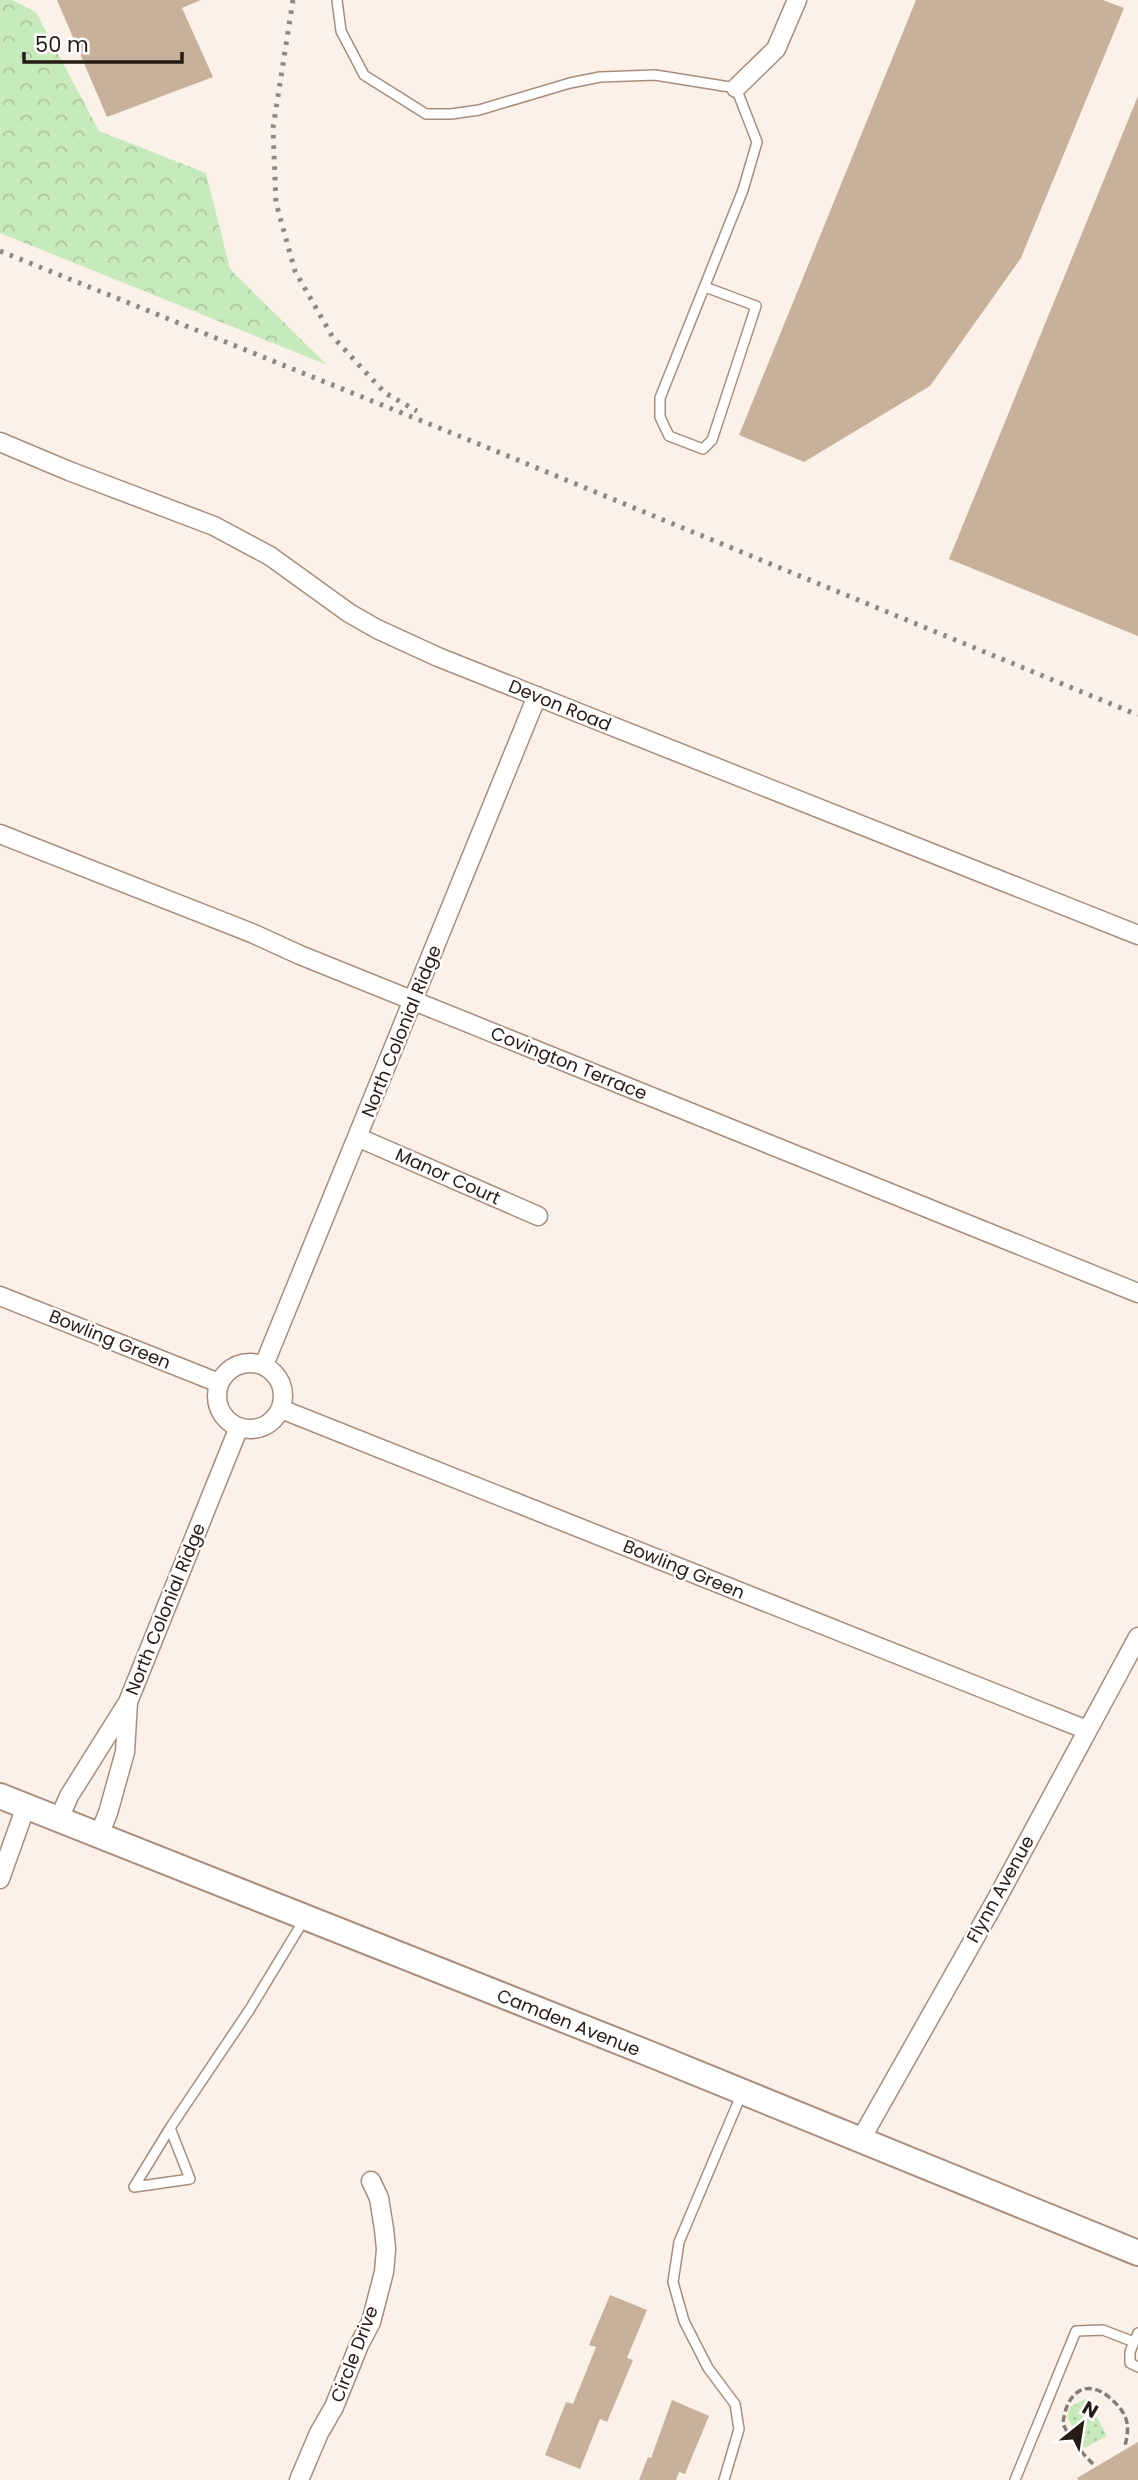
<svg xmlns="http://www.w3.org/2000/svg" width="1138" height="2480" font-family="Poppins,sans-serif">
<defs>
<pattern id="forest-crowns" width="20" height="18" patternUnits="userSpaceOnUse" patternTransform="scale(1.75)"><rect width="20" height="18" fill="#c7eabc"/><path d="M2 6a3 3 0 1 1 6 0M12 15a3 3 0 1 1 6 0" fill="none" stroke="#abc8a1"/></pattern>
<pattern id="park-dots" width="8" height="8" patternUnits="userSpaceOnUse" patternTransform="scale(1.75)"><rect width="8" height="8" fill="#c7eabc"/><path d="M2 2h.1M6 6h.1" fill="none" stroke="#abc8a1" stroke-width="1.8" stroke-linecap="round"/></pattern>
</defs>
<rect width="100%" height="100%" fill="#fcf1e9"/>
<!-- forest -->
<path fill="url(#forest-crowns)" d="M0,0H12L36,12L99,131L206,173L230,269L327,365L0,233Z"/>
<!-- park -->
<path fill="url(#park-dots)" d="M1087,2398L1107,2436L1084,2448L1067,2417L1070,2407Z"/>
<!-- building -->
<path fill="#c7b19b" d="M57,0H201L182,8L213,77L107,117Z
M916,0H1103L1124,8L1021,258L930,386L804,462L739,435Z
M1138,96V636L949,559Z
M610,2295L647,2310L627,2358L633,2360L607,2422L600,2419L580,2469L545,2455L566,2402L573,2404L596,2347L589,2345Z
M672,2400L709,2416L685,2474L679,2472L676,2480H639L648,2457L651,2458Z
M1138,2442V2480H1078L1077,2478Z"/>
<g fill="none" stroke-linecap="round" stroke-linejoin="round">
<defs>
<path id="service" d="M337,0L341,31L364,75L426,114H451L479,110L570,83L600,77L655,75L736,88L757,142L743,190L660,398V417L669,436L703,449L712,440L756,306L705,287
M170,2128L134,2187L190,2179L170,2128L250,2009L304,1920
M1134,2342L1130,2352V2363L1138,2367
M724,2480L739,2429L735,2404L708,2368L684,2321L673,2282L679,2242L742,2093
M1015,2480L1076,2331L1103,2330L1134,2342L1138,2333"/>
<path id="minor" d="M736,88L776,49L797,0
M0,442L69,471L214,526L270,556L349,613L377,629L438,657L1138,935
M0,834L254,934L300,955L1138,1293
M357,1137L538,1216
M0,1296L219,1383
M217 1396a33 33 0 1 1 66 0a33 33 0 1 1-66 0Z
M264,1365L537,696
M281,1409L1087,1730
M59,1819L69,1796L128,1702
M99,1835L108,1813L125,1752L128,1702L239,1427
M0,1879L26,1806
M861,2139L995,1902L1138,1637
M299,2480L319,2433L334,2407L359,2345L371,2322L384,2272L386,2249L384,2229L379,2198L371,2181"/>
<g id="secondary">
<path id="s1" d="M0,1796L650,2054L1138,2253"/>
</g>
</defs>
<!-- service casing -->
<use href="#service" stroke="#a78e7c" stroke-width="12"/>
<!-- minor casing -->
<use href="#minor" stroke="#a78e7c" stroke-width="21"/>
<!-- secondary casing -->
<use href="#secondary" stroke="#a78e7c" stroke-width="28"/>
<!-- path -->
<path stroke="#877c75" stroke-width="3.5" stroke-dasharray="7 3.5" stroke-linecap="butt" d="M1093,2464L1073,2443L1063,2424C1065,2397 1083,2376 1109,2397C1116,2403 1123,2410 1126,2419C1129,2428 1127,2437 1125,2446"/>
<!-- service -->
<use href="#service" stroke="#fff" stroke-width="9"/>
<!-- minor -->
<use href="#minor" stroke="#fff" stroke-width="18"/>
<!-- secondary -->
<use href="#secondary" stroke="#fff" stroke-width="24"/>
<!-- rail -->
<path stroke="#91877f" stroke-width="5" stroke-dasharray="3.5 7" stroke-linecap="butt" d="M293,0L273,128L276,203L295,271L332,336L385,393L417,411
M0,251L469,440L1138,715"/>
</g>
<g text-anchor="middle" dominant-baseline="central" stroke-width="5" stroke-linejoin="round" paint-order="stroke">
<!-- street labels -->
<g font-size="18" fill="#261c15" stroke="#fff">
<text transform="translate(560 705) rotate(22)">Devon Road</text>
<text transform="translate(401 1031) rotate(-68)">North Colonial Ridge</text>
<text transform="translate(569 1063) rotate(22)">Covington Terrace</text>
<text transform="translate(448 1176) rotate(24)">Manor Court</text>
<text transform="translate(110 1339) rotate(22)">Bowling Green</text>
<text transform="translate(684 1569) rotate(22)">Bowling Green</text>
<text transform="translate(165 1609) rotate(-68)">North Colonial Ridge</text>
<text transform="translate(1000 1889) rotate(-61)">Flynn Avenue</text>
<text stroke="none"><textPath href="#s1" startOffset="612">Camden Avenue</textPath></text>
<text transform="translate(354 2354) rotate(-69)">Circle Drive</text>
</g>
</g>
<!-- north arrow -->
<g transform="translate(1082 2424) rotate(30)" stroke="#ffffff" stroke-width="5" paint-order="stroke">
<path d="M0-5L12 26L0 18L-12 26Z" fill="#261c15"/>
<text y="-10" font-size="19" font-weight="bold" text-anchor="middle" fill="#261c15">N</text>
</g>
<!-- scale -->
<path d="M24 52v10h158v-10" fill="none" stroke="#261c15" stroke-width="3.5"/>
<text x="35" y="52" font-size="21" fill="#261c15" stroke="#ffffff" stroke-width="5" paint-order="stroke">50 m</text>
</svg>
